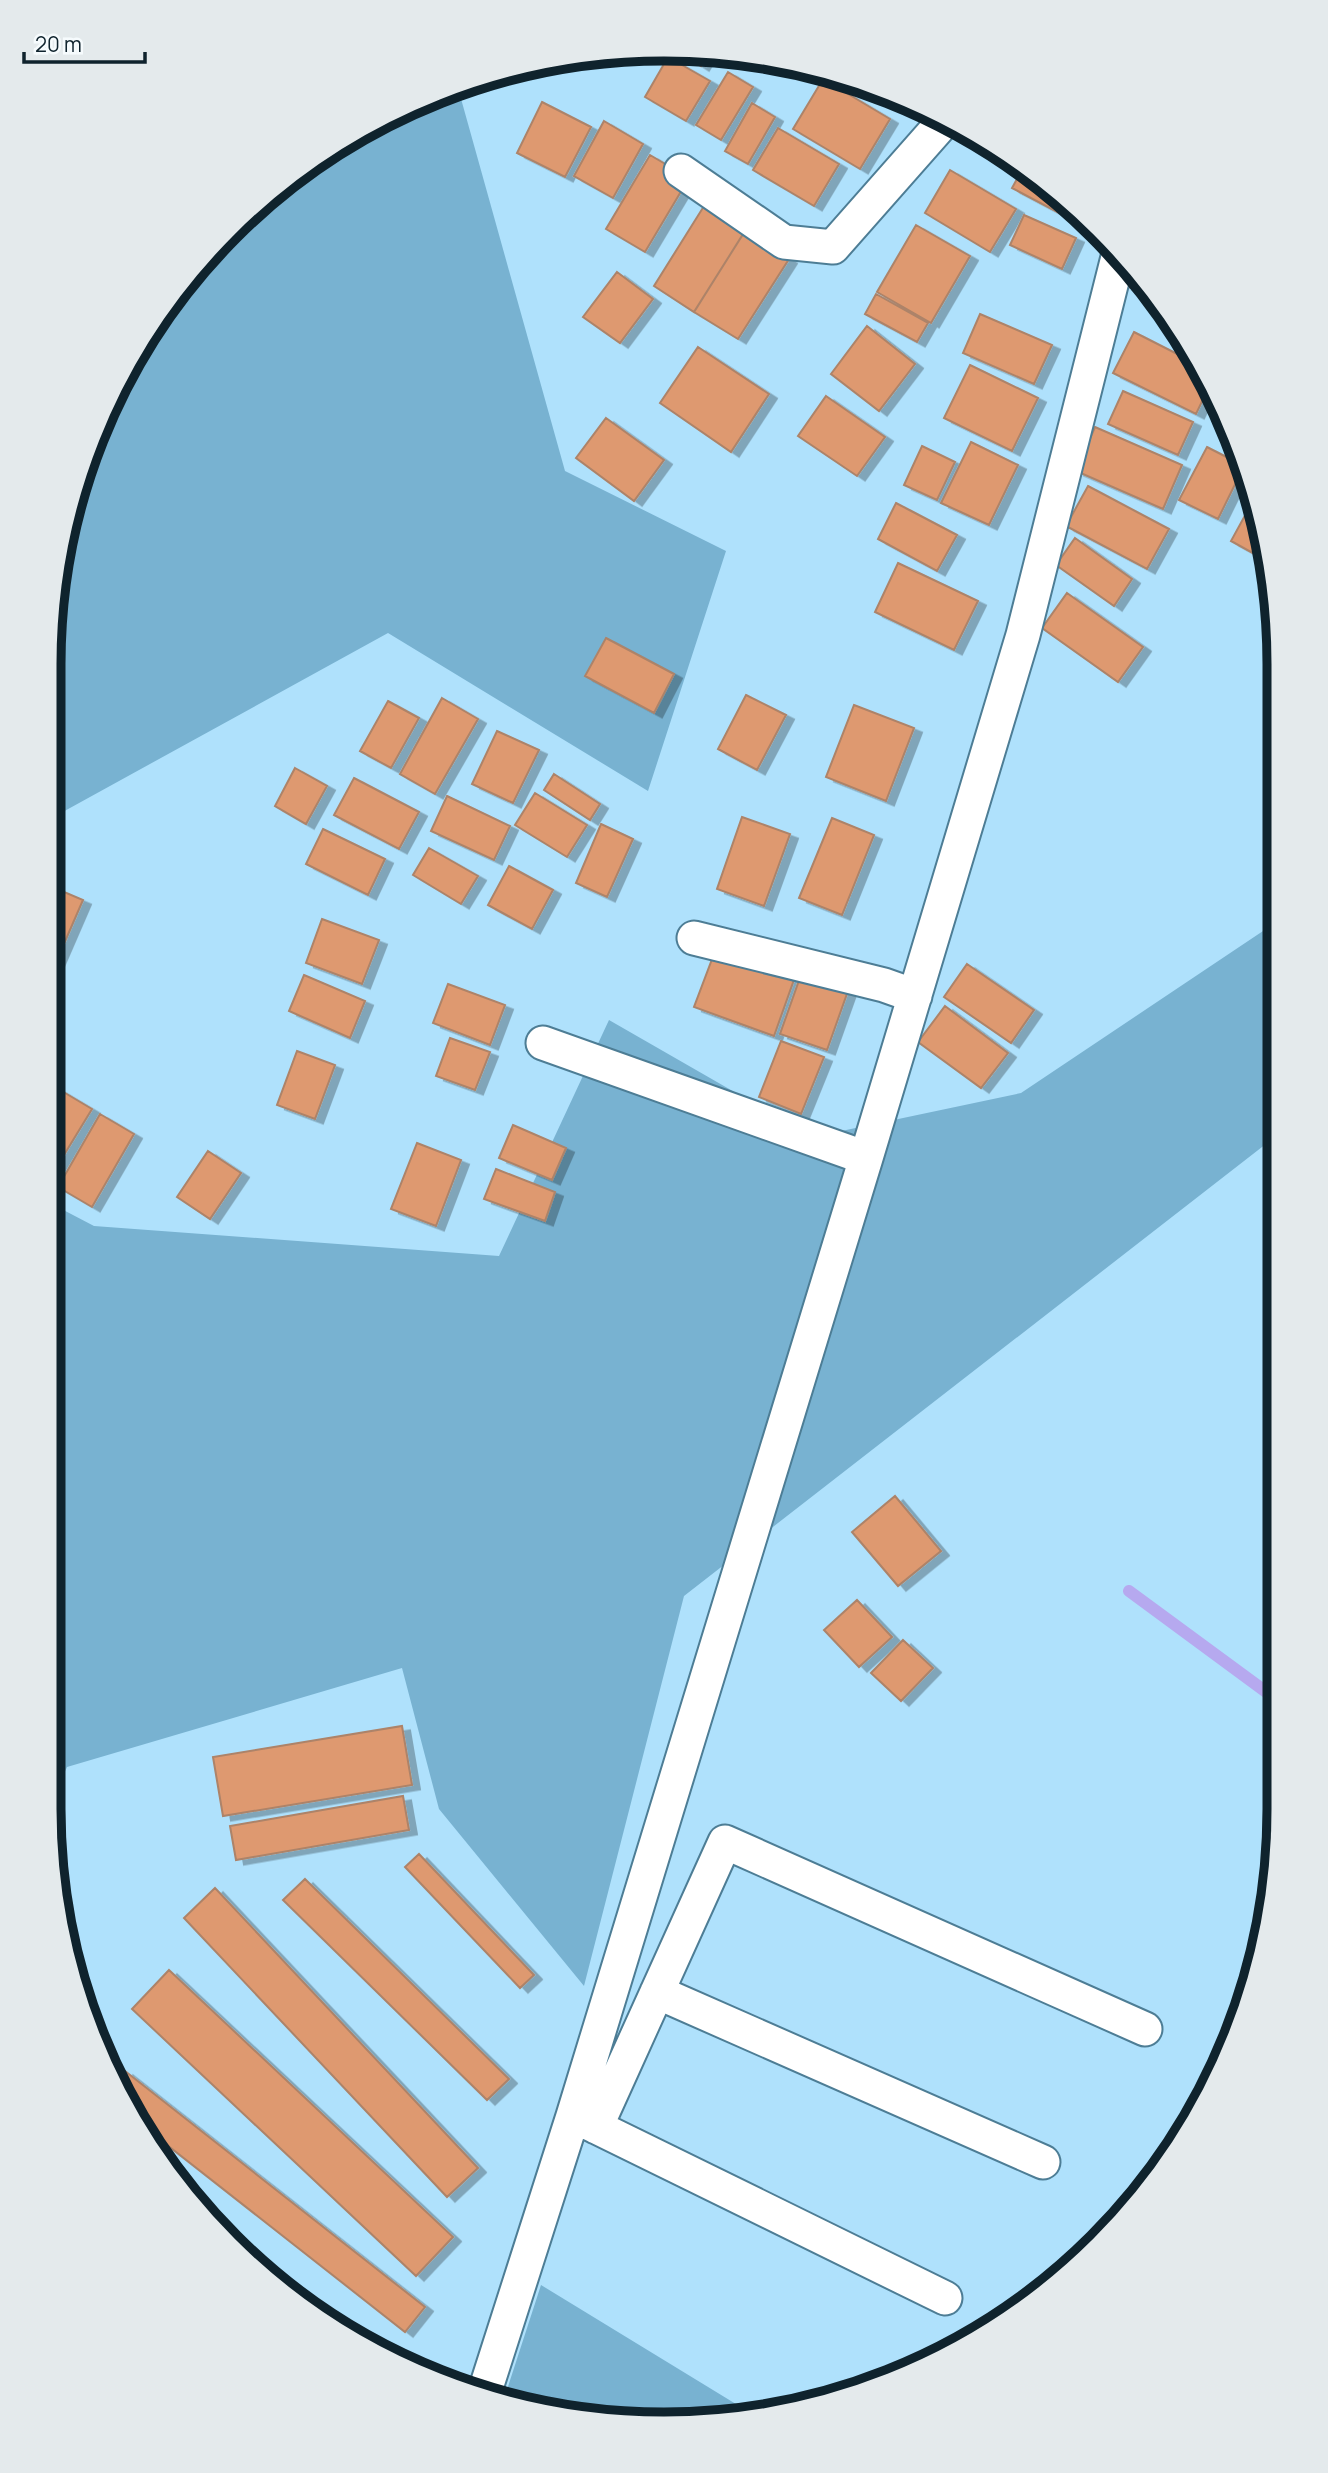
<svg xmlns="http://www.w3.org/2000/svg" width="1328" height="2473" font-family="Manrope,sans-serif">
<defs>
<filter id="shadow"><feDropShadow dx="8" dy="4.5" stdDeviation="0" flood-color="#0004"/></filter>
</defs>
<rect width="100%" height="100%" fill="#afe1fc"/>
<!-- green -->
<path fill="#78b2d1" d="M458,88L565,471L726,551L648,791L388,633L50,819V624L70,504L131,357L201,259L289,176L392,113Z
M1275,923V1137L684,1596L584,1986L439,1809L402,1668L67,1767L49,1807L50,1203L94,1226L499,1256L609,1020L813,1137L1021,1093Z
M541,2285L749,2412L705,2423L503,2402Z"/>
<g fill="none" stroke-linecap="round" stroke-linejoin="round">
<!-- stream -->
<path stroke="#b6a9ef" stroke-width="12" d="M1129,1591L1277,1700"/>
</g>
<!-- building -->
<path fill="#de996f" stroke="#ad8369" stroke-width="2" filter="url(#shadow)" d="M679,52L709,53L701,66Z
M668,57L710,81L686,121L645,97Z
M728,72L753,87L721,140L696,125Z
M823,79L890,119L860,169L793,129Z
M542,102L591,127L565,177L517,153Z
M752,103L775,117L748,164L725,151Z
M604,121L643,144L613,198L574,176Z
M778,128L839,164L814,206L753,170Z
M978,136L1011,160L1007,166L973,145Z
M650,155L689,178L645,252L606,229Z
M1023,168L1067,200L1059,213L1012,188Z
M950,170L1016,209L990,252L925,213Z
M704,206L745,231L694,312L654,286Z
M1024,215L1076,238L1062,269L1010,245Z
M916,225L970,256L931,323L877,292Z
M745,231L789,259L738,339L694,312Z
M1130,271L1154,298L1124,285Z
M617,272L653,299L620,343L583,317Z
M876,294L928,323L917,342L865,314Z
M980,314L1052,345L1034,384L963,353Z
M867,326L915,364L879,411L831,374Z
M1134,332L1195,363L1208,389L1196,414L1113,373Z
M698,347L769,394L731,452L660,403Z
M970,365L1038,398L1012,451L944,418Z
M1123,391L1193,422L1178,455L1108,424Z
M826,396L885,437L857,476L798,436Z
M606,418L664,460L634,501L576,458Z
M1095,427L1182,465L1163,509L1076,471Z
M971,442L1018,465L989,525L941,503Z
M922,446L955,462L937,500L904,485Z
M1207,447L1244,466L1218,519L1179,500Z
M1088,486L1169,529L1147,569L1066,526Z
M1254,499L1269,562L1231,541Z
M896,503L957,535L937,571L878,539Z
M1075,538L1132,579L1114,606L1056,565Z
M898,563L978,601L954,650L875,612Z
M1067,593L1143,647L1118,682L1042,628Z
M606,638L674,674L654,713L585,676Z
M746,695L786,715L757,770L718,749Z
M442,698L478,719L435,794L400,774Z
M388,701L419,718L391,768L360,751Z
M854,705L914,728L886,801L826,777Z
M497,731L539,750L513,803L472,784Z
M295,768L327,786L306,824L275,806Z
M554,774L600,804L590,820L544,790Z
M354,778L419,812L399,849L334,815Z
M535,793L587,825L567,857L515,825Z
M447,796L510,826L494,860L431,831Z
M742,817L790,834L764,906L717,889Z
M832,818L874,835L842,915L799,898Z
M601,824L633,839L607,897L576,883Z
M323,829L385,859L368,895L306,864Z
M429,848L478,876L461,904L413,875Z
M509,866L553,890L532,929L488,905Z
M50,886L83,900L50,976Z
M322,919L379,940L362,984L306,963Z
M717,946L796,974L774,1036L694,1007Z
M967,964L1034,1010L1011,1043L944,997Z
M802,972L849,988L827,1050L780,1034Z
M304,975L365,1001L350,1038L289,1011Z
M448,984L505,1005L490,1045L433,1023Z
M945,1006L1008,1053L981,1088L918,1042Z
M450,1038L490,1052L475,1090L436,1076Z
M781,1041L824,1057L801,1114L759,1097Z
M297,1051L335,1065L315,1119L277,1105Z
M55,1087L92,1109L50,1178V1095Z
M100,1114L134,1134L92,1207L58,1187Z
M513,1125L566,1148L552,1180L499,1158Z
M417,1143L461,1160L436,1226L391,1209Z
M208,1151L241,1173L210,1219L177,1197Z
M496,1169L555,1192L545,1221L484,1199Z
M895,1496L941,1551L898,1586L852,1532Z
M857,1600L892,1637L859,1667L824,1630Z
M903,1640L933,1668L901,1701L871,1673Z
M402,1726L412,1785L223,1816L213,1757Z
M403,1796L409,1830L236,1860L230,1826Z
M419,1854L534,1975L520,1988L405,1867Z
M305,1879L509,2079L487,2100L283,1900Z
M215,1888L478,2168L447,2197L184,1918Z
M169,1970L453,2237L416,2276L132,2009Z
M125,2071L425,2307L405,2332L148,2130L120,2078Z"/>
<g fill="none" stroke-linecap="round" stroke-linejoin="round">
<defs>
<path id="minor" d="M681,171L784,242L833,247L945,120
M694,938L884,985L915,996
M543,1043L866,1158
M657,1992L1043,2162
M576,2117L945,2298
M596,2127L725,1842L1145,2029
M484,2394L573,2116L866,1158L1023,635L1118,257"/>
</defs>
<!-- minor casing -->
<use href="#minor" stroke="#4d7d95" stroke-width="37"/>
<!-- minor -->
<use href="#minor" stroke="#fff" stroke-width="33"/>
</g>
<!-- crop -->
<path d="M0 0H1328V2473H0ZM664 61H664A603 603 0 0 1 1267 664V1809A603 603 0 0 1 664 2412H664A603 603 0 0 1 61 1809V664A603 603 0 0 1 664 61Z" fill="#e4eaec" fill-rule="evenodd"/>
<path fill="none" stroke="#0f232d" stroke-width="9" d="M664 61H664A603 603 0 0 1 1267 664V1809A603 603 0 0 1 664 2412H664A603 603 0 0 1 61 1809V664A603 603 0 0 1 664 61Z"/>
<!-- scale -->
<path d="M24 52v10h121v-10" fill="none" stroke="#0f232d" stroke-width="3.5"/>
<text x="35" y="52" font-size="21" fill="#0f232d" stroke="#f6fbfd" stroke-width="5" paint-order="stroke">20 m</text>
</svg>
